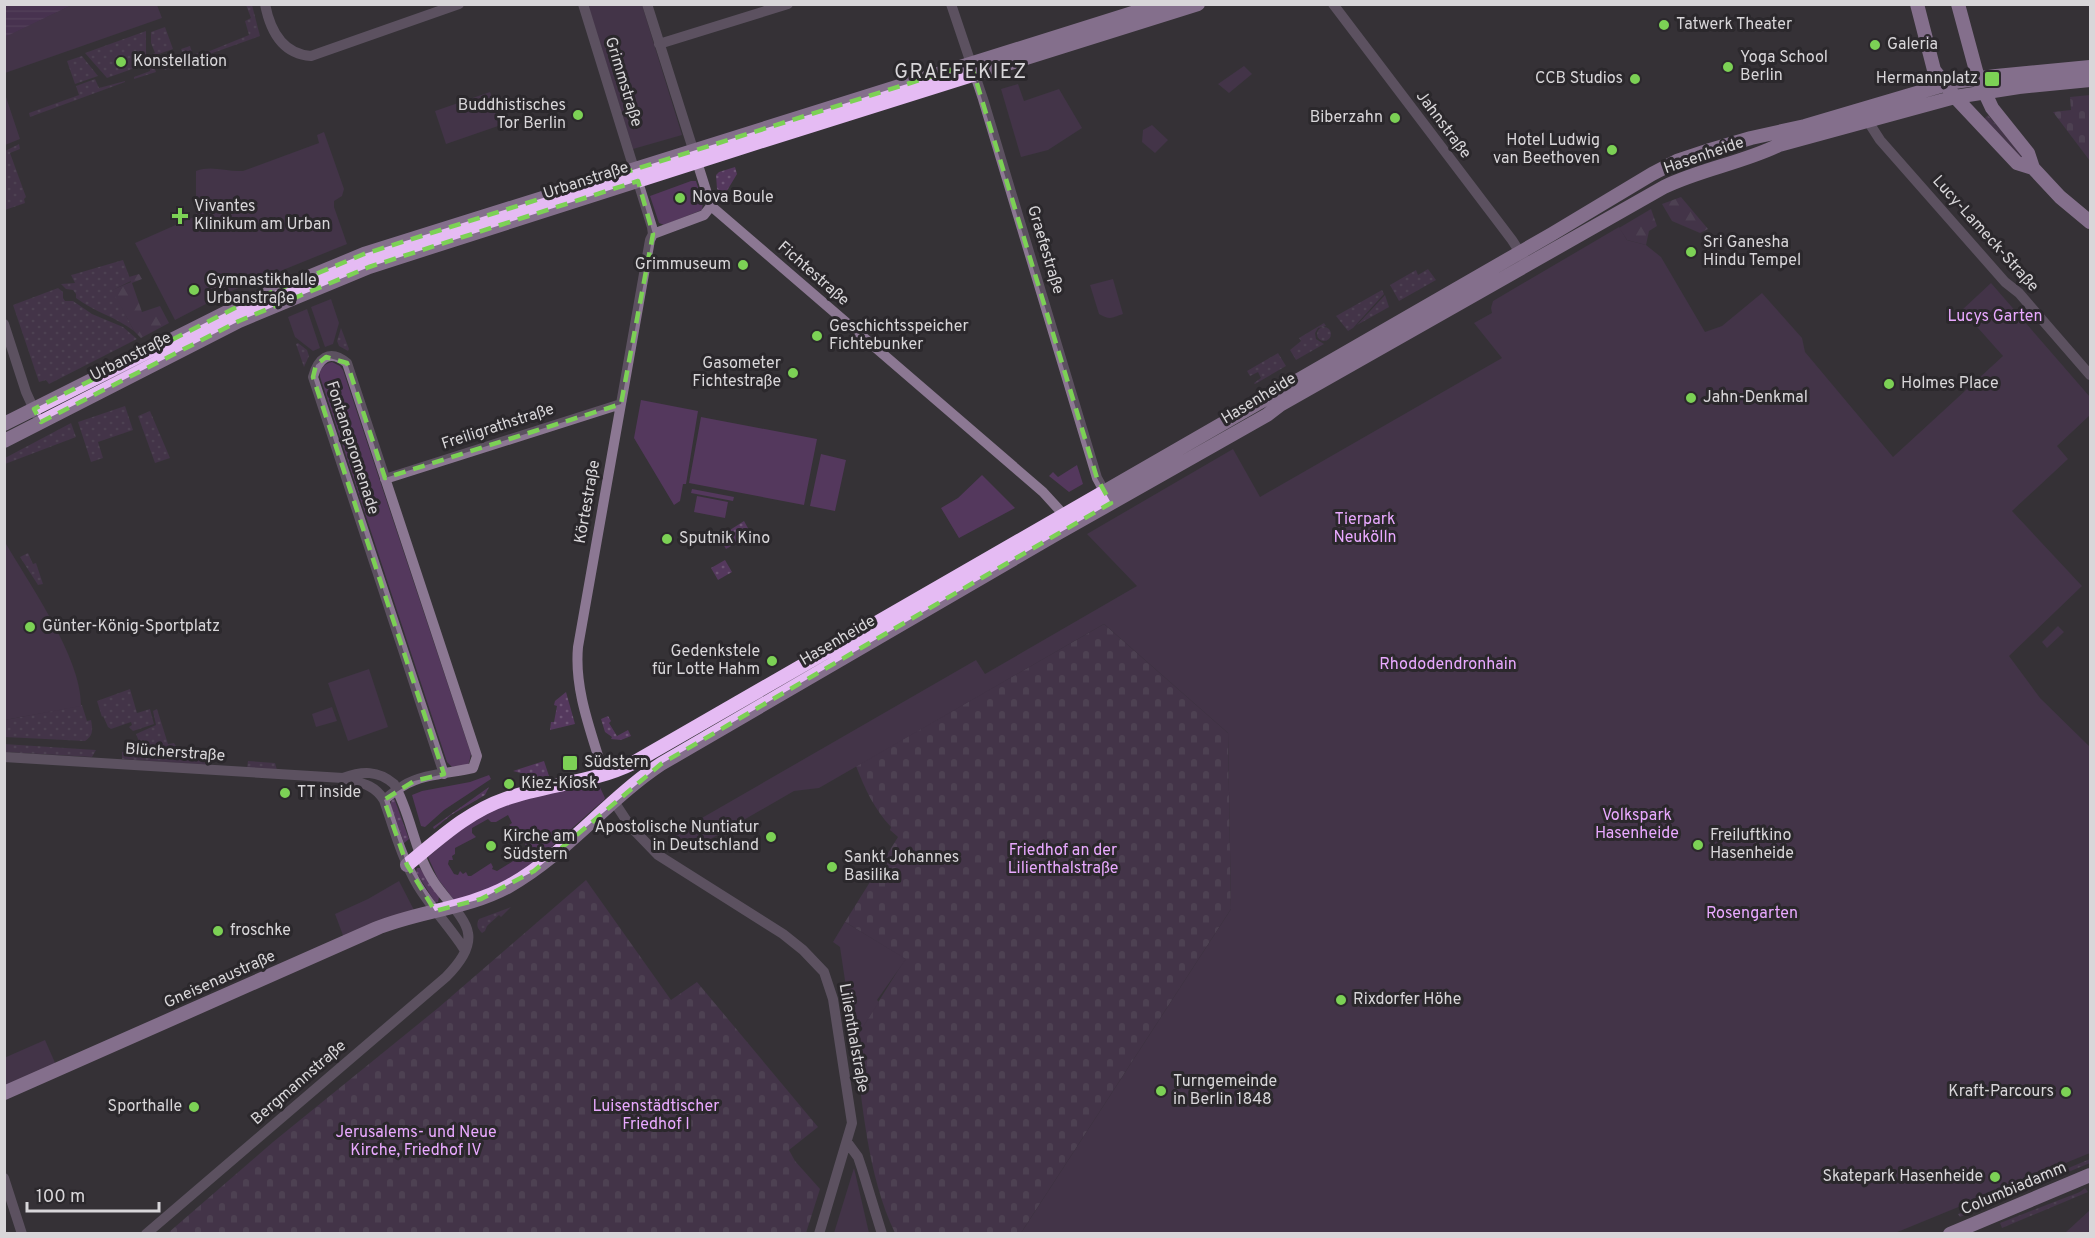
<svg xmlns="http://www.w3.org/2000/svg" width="2095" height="1238" font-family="Overpass,sans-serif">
<defs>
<pattern id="grass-dots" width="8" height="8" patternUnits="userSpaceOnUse" patternTransform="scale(1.5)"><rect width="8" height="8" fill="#54385d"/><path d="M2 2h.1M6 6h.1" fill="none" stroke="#6c5474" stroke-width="1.8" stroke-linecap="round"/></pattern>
<pattern id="forest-firs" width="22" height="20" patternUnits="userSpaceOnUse" patternTransform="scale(1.5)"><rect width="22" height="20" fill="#54385d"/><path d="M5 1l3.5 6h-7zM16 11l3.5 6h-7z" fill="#6c5474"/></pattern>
<pattern id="cemetery-stones" width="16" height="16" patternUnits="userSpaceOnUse" patternTransform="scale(1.5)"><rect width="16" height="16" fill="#54385d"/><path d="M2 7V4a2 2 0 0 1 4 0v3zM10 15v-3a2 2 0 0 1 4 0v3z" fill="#6c5474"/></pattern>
<pattern id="water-rules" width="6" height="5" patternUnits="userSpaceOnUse" patternTransform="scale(1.5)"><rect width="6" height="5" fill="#5e336d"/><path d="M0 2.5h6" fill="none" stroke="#745081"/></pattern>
</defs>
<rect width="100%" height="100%" fill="#353236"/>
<!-- grass -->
<path fill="url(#grass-dots)" d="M246,5H252L260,36L179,65L176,57L183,54L181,49L190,46L193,55L198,53L200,55L249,35L245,21L251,18Z
M165,27L173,49L150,57V55L155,53L151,43V32Z
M146,31V64L107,78L85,53Z
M172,53L176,65L165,70L160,58L152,61L156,72L134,79V77L150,71L151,60Z
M82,56L98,76L75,84L67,61Z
M95,79L99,88L125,81V82L30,117L29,113L79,95L76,86Z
M1988,115L2023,156L2021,158L1984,119Z
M19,144L20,149L10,153L26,197L24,199L25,203L5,210V151Z
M735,167L737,174L725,194H723L717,189L716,175L719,172Z
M123,260L131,281L113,290L134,331C116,317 94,312 76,298V294L73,290L66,289L61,284L75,283L71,275L75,274Z
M1428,269L1436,280L1399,301L1390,285L1416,270L1418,275Z
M58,288L63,292V298L65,301H73L92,314L123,327L137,339L49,384L46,380L39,382L13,305Z
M1382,290L1384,294L1353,328L1348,331L1336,316Z
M1385,295L1389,307L1357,325Z
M1324,323L1326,326L1318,328L1315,333L1316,339L1324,344L1296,360L1290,350L1301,341L1299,338Z
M1317 334a7 7 0 1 1 14 0a7 7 0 1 1-14 0Z
M341,328L349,349L348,351L339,346L337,341Z
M298,343L307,350L309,356L304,367L296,344Z
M1278,353L1286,366L1255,384L1254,383L1261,378L1258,372L1250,376L1247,371Z
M125,406L133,430L98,442L103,458L91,462L78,422Z
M150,411L170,458L155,463L138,416Z
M71,423L76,437L5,464V458Z
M744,521L749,530L736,538L738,542L726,549L719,537Z
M28,553L33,564L36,563L43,584L38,585L20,557Z
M725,560L732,572L718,580L711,568Z
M130,689L137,713L150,709L154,724L133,731L129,727L132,725L131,722L111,729L108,727L103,716L102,717L97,701Z
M566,692L575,724L550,730L551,722H554L557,706L554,705L555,701Z
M82,705L87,721L91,720C93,730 93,736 85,741L5,737V720Z
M157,709L168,744L174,743L178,749L143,746L140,744L136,734L156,725L153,711Z
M608,716L611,721L609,723L617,736L628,730L631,736L621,740L611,739L612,737L605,732L601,719Z
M4,744L96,750L92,757L5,752Z
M122,752L202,758L207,765L122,759Z
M248,761L275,763L277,770L247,768Z
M544,761L549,776L539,778L513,771Z
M489,787L485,795L451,815L434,829L433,827Z
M394,798L409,839L404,843L391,806V801Z
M417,868H420L439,897L438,902H435L416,872Z
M511,907L501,917L499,915L487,926L485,931L482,933C477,928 476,925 479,919Z
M2090,1159V1163L1960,1217L1958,1214Z
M2085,1188L2088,1192L2002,1228L2000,1223L2080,1192Z"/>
<!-- forest -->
<path fill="url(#forest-firs)" d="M1681,197L1708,229L1700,233L1672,221L1662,204Z
M1651,209L1657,226L1649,231L1646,245L1627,240L1619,228Z
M139,274L142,279L132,283L142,312L160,306L169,323L141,338L134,331L112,290L131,282L129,277Z"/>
<!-- cemetery -->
<path fill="url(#cemetery-stones)" d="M2090,95V161L2053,112L2071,110L2070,97Z
M1104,624L1228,733L1231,909L1021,1233H895C867,1174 863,1105 854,1041L905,959L845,922L898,837L890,830L891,827C874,809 865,789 856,766Z
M586,880L671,1000L697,982L818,1127L789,1150L795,1161L820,1189L806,1233H168L273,1142L438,1008Z"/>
<!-- green -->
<path fill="#54385d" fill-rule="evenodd" d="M72,5H157L162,18L5,73L4,37Z
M588,5H642L682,135L633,149Z
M1244,66L1252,74L1229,93L1218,84Z
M1018,84L1024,101L1059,89L1082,128L1048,150L1021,157L1001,89Z
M490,92L501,125L446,144L435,111Z
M5,94L20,139L5,145H4Z
M1152,125L1168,140L1155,153L1142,142L1143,130Z
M324,132L344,189L342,196L334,201V207L347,244L229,292L175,320L135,243L196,216V171C212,165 226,172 243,171L319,143L317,135Z
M691,181H696L703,203L702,210L664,225L659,223L650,196Z
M1619,227L1627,240L1646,245L1661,257L1705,332L1722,326L1762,293L1802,338L1805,352L1893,457L2003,356L1962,310L1991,283L2090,397V415L2057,446L2068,459L2012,511L2082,586L2009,656L2040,698L2090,747V1153L1895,1233H1021L1231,909L1228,733L1104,624L819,788L794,791L688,852L674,834L976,660L985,674L1137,586L1087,534L1233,449L1260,497L1502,358L1474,323L1492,313L1491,308L1493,301Z
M1113,279L1123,314C1113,317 1111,321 1099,314L1090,285Z
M331,299L339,323L333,344L325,347L311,307Z
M307,309L320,348L313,351L295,337L288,317Z
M332,362L340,366L343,370L471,754L469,763L467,765L452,767L447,762L320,377C319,369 324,364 332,362Z
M641,400L698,411L686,484H683L680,501L674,505L634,438Z
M701,417L817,439L804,505L689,483Z
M821,454L846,460L835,511L810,506Z
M1077,465L1083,484L1069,492L1049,476L1053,472L1058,477Z
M982,475L1015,508L959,538L941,508L958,498Z
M692,489L734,497L733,501L691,493Z
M697,496L728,502L725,518L694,512Z
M5,542C29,584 82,658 81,706L5,720Z
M2058,626L2064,632L2047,648L2042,642Z
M369,669L388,727L348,741L328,683Z
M332,707L337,721L316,727L312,714Z
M489,775L491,779L444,810L425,827L421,826L412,795L422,791L470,782Z
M598,783L605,798L604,800C551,845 524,882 454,900L438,879L428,857C448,840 466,824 489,812C522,796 563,791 598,783ZM508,815L512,823L509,825L514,829L518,841L521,839L525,843L526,847L515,853V860L497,871L492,869L493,867L491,863L471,876H468L466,872L463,874L460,871L458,875L454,874L448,864L449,860H453L452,856L455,854V848L476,837L472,833V828L488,819L491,822H496Z
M399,881L414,910L344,938L335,914L368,899Z
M845,922L906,959L877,1000L879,1002L854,1041L840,947L833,942Z
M45,1040L56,1065L5,1088L4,1058Z
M854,1168L869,1233H834Z
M2090,1210V1233H2065Z"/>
<!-- water -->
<path fill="url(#water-rules)" d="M5,4H72V5L5,37Z"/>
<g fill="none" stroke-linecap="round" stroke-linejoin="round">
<!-- minor -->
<path stroke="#8c7893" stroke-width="10" d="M265,4C270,30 282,54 311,56L459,4
M583,4L652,227L653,234L650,240L578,647C574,691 592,734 604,775
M647,4L711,206L1043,492L1064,515
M951,4L983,99L1097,478L1108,498
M1333,4L1512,240L1523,257
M659,44L788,4
M1864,115L1880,140L2005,282L2019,293L2090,375
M653,234L704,215L711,206
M4,324L26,392L36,414
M385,479L621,404
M4,757L343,778C361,783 374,784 384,800C394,829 402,859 418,886C432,909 450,927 464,949
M384,800C390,795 396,790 403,786C422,774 451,773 473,768L477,756L347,363C329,348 318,359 313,377L444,774
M613,800L630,826L658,855L783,934L803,950L824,972L833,999L852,1123L819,1234
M847,1142L858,1157L862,1169L882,1234
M4,1178L22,1234
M146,1234L446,977C457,966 471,949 468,933C466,917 441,895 432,879C414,850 411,814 394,784C378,770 362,771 343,778"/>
<!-- major -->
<path stroke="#e5bbf3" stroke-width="14" d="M1917,4L1934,70L1955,97L2017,163L2033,168
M1958,4L1978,78L1992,108L2028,153L2033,168L2060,197L2090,222
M4,424L241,305L364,254L1161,4
M4,441L239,321L369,267L737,149L1198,4
M407,865C438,840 467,812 505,799C547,784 593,783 633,763L1552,234L1652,174L1677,161L1710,150L1751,138L1805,126L1954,82L1996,76L2090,67
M4,1093C128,1039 251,983 375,929C418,911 467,909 509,886C566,854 607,800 661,764L1053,536L1267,415L1280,405L1664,187C1701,169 1742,163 1779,145L1955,97L2019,87L2090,80
M1950,1234L2090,1175"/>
</g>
<!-- marked area -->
<path d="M0 0H2095V1238H0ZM971,64L1097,478L1111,503L661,764L534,871L481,899L435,911L407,865L384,800L414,781L444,774L313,377L316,365L326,357L347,363L385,478L621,404L653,234L638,181L369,267L239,321L41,422L34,409L241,305L364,254Z" fill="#353236" fill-opacity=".55" fill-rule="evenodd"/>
<path fill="none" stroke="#7cd155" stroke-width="4.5" stroke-dasharray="12 8" stroke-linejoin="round" d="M971,64L1097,478L1111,503L661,764L534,871L481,899L435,911L407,865L384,800L414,781L444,774L313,377L316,365L326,357L347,363L385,478L621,404L653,234L638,181L369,267L239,321L41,422L34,409L241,305L364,254Z"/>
<!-- markers -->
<g fill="#7cd155" stroke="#2b282c" stroke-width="2">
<circle cx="1664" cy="25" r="6"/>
<circle cx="1875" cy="45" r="6"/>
<circle cx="121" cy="62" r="6"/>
<circle cx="1728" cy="67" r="6"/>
<circle cx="1635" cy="79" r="6"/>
<rect x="1984" y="71" width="16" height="16" rx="3"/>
<circle cx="578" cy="115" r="6"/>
<circle cx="1395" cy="118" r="6"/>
<circle cx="1612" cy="150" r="6"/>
<circle cx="680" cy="198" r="6"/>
<path d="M177 207h6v6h6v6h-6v6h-6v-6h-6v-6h6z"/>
<circle cx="1691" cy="252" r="6"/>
<circle cx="743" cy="265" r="6"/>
<circle cx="194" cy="290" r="6"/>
<circle cx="817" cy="336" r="6"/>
<circle cx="793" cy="373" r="6"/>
<circle cx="1889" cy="384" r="6"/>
<circle cx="1691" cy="398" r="6"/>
<circle cx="667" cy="539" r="6"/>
<circle cx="30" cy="627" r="6"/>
<circle cx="772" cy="661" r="6"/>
<rect x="562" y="755" width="16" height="16" rx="3"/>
<circle cx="509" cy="784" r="6"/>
<circle cx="285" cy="793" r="6"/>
<circle cx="771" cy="837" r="6"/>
<circle cx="1698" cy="845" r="6"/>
<circle cx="491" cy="846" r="6"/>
<circle cx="832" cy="867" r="6"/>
<circle cx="218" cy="931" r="6"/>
<circle cx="1341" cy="1000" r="6"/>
<circle cx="1161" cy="1091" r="6"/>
<circle cx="2066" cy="1092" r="6"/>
<circle cx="194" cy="1107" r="6"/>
<circle cx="1995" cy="1177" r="6"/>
</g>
<g text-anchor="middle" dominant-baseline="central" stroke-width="6" stroke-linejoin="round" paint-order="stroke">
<!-- poi labels -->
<g font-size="16" fill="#d8d6d9" stroke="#2b282c" text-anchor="start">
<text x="1676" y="25">Tatwerk Theater</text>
<text x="1887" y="45">Galeria</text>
<text x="1740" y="58">Yoga School<tspan x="1740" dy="18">Berlin</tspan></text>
<text x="133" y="62">Konstellation</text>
<text x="1623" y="79" text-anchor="end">CCB Studios</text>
<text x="1978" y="79" text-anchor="end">Hermannplatz</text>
<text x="566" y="106" text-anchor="end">Buddhistisches<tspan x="566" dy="18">Tor Berlin</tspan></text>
<text x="1383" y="118" text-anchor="end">Biberzahn</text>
<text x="1600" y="141" text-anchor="end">Hotel Ludwig<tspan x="1600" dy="18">van Beethoven</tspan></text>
<text x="692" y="198">Nova Boule</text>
<text x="194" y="207">Vivantes<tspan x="194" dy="18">Klinikum am Urban</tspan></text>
<text x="1703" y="243">Sri Ganesha<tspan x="1703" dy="18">Hindu Tempel</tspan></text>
<text x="731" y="265" text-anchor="end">Grimmuseum</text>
<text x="206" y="281">Gymnastikhalle<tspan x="206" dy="18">Urbanstraße</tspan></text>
<text x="829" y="327">Geschichtsspeicher<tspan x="829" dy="18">Fichtebunker</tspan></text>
<text x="781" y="364" text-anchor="end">Gasometer<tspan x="781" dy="18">Fichtestraße</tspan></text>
<text x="1901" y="384">Holmes Place</text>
<text x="1703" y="398">Jahn-Denkmal</text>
<text x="679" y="539">Sputnik Kino</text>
<text x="42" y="627">Günter-König-Sportplatz</text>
<text x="760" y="652" text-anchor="end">Gedenkstele<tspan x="760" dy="18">für Lotte Hahm</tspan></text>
<text x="584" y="763">Südstern</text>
<text x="521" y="784">Kiez-Kiosk</text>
<text x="297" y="793">TT inside</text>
<text x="759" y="828" text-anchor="end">Apostolische Nuntiatur<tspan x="759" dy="18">in Deutschland</tspan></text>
<text x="1710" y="836">Freiluftkino<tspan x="1710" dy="18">Hasenheide</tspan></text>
<text x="503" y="837">Kirche am<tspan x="503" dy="18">Südstern</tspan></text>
<text x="844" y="858">Sankt Johannes<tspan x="844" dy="18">Basilika</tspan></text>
<text x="230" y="931">froschke</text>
<text x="1353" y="1000">Rixdorfer Höhe</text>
<text x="1173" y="1082">Turngemeinde<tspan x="1173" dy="18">in Berlin 1848</tspan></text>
<text x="2054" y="1092" text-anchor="end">Kraft-Parcours</text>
<text x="182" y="1107" text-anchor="end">Sporthalle</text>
<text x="1983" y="1177" text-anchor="end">Skatepark Hasenheide</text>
</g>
<!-- street labels -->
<g font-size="16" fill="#d8d6d9" stroke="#2b282c">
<text transform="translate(623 82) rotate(73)">Grimmstraße</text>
<text transform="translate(1443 125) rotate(53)">Jahnstraße</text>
<text transform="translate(1704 156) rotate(-19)">Hasenheide</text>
<text transform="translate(586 181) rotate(-18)">Urbanstraße</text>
<text transform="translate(1985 234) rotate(48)">Lucy-Lameck-Straße</text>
<text transform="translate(1045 250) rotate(73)">Graefestraße</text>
<text transform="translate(813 274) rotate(41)">Fichtestraße</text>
<text transform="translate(131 357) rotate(-27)">Urbanstraße</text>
<text transform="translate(1259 399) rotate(-31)">Hasenheide</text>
<text transform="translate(498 427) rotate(-18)">Freiligrathstraße</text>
<text transform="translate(352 448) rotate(72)">Fontanepromenade</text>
<text transform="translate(588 502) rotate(-80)">Körtestraße</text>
<text transform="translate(838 641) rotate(-30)">Hasenheide</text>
<text transform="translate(175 753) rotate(4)">Blücherstraße</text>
<text transform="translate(220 980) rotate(-24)">Gneisenaustraße</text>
<text transform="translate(853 1038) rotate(80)">Lilienthalstraße</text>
<text transform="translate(299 1083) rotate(-41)">Bergmannstraße</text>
<text transform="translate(2014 1189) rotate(-23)">Columbiadamm</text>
</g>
<!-- park labels -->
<g font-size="16" fill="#e9a9ff" stroke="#2b282c">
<text x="1995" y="317">Lucys Garten</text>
<text x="1365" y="520">Tierpark<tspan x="1365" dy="18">Neukölln</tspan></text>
<text x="1448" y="665">Rhododendronhain</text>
<text x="1637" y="816">Volkspark<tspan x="1637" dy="18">Hasenheide</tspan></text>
<text x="1063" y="851">Friedhof an der<tspan x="1063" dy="18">Lilienthalstraße</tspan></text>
<text x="1752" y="914">Rosengarten</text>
<text x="656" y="1107">Luisenstädtischer<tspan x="656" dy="18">Friedhof I</tspan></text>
<text x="416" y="1133">Jerusalems- und Neue<tspan x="416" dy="18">Kirche, Friedhof IV</tspan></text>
</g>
<!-- quarter labels -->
<g font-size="20" letter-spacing="1.5" fill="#d8d6d9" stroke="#2b282c">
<text x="961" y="73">GRAEFEKIEZ</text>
</g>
</g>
<!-- border -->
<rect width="2095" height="1238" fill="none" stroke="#d8d6d9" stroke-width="12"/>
<!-- scale -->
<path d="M27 1202v9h132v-9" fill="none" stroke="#d8d6d9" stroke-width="3"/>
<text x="36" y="1202" font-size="18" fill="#d8d6d9" stroke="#2b282c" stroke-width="4.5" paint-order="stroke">100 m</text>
</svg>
